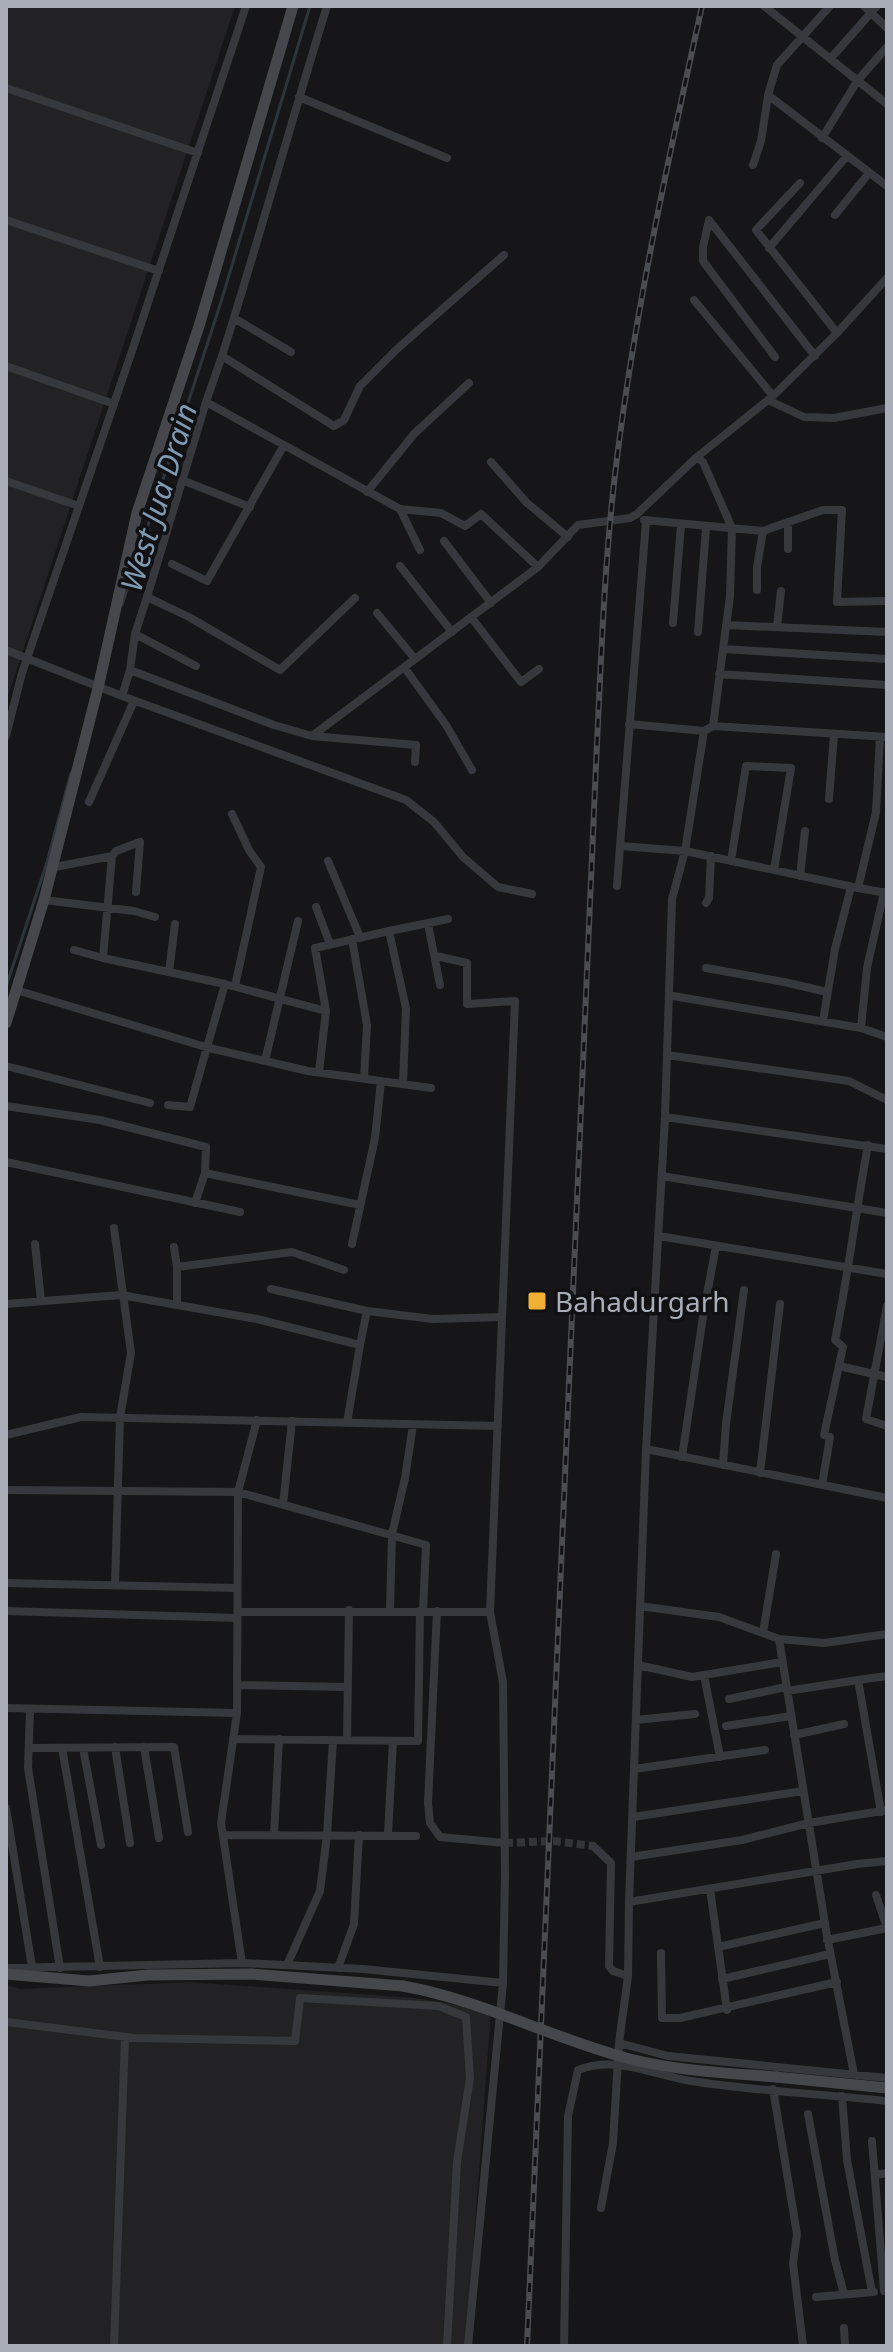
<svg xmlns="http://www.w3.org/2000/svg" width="893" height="2352" font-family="'Noto Sans',sans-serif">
<rect width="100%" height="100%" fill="#161618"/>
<!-- built -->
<path fill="#222225" d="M6,6H235L6,702Z
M190,1982L416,1998L491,2011L466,2346H6V1985L20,1989Z"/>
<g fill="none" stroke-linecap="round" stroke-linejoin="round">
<!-- stream -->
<path stroke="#2c353c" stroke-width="3" d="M122,605L221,302L310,6
M6,987L47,862L71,773"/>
<!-- street-tunnel -->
<path stroke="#333438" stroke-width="8" stroke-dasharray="8 4" stroke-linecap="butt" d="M505,1843L554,1841L593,1846"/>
<!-- street -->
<path stroke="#37383d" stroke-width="8" d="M764,6L887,104
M830,6L777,65L768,95L887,186
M864,6L887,28
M831,58L877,6
M6,88L198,153
M299,97L447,158
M822,138L858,80L887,47
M753,165L761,141L768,96
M800,183L756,230L837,333
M835,215L869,173
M6,220L159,271
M769,248L846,157
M504,255L397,349L360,386L344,420L334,426L222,356L206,402L400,509L441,513L465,526L481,514L538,567
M694,300L773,396
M234,318L291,352
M222,356C259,240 291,122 327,6
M775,357L703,261V247L709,220L815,356
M6,366L114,404
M768,400L804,417L834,418L887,408
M491,462L526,502L568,537
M182,480L250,507
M6,481L79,506
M367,492L414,434L469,383
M400,509L420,550
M644,520L763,531L823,510H842L837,602L887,601
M646,522L620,846L685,851L858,888
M444,541L491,603
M788,549V522
M172,564L207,581L284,445
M400,566L452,632
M757,590V567L763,531
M147,597L206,402
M377,613L415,659
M471,617L521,682L539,669
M673,623L681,525
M726,625L887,632
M777,627L781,591
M698,632L706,528
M135,634L147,597L189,617L280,670L355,598
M723,649L887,659
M6,650L122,696L130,670L135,634L196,666
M404,667L446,725L472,770
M130,670L274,725L312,736L538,567L578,525L630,518L637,514L697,457L773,396L837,333L887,278
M719,674L887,685
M122,696L406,800L434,822L463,857L498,887L532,894
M629,724L704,731
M713,726L887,737
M6,736L22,673L134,345L246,6
M312,736L416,745L415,762
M880,737L876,812L858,888L887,893
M829,799L834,734
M89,802L134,701
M232,814L249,850L261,867L235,986
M112,856L116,851L140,842L136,892
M328,861L360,937
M731,861L746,766L791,768L774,870
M50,868L112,856L103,958L225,984L326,1011
M800,876L805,831
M617,886L620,846
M44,900L134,911L155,917
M706,903L709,898L711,856
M316,907L330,944
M428,924L440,985
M389,931L448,919
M352,939L367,1025L364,1078
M74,950L103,958
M706,968L784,982L827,992
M169,972L175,924
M16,990L209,1048L308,1071L431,1088
M673,996L861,1028L887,1037
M823,1021L835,949L851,887
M861,1028L867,968L884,892
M667,1055L849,1081L887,1100
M265,1061L298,921
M6,1066L150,1103
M319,1072L326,1011L315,948L389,931L406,1008L403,1084
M168,1105L190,1107L225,984
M6,1106L100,1120L206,1147L205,1173L195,1203
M665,1117L887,1149
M6,1162L240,1212
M205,1173L360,1205
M662,1176L887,1213
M114,1228L131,1353L120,1417L115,1585
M659,1236L887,1274
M35,1244L41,1301
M352,1244L375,1138L381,1081
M174,1247L177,1267
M271,1289L367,1311L433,1319L502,1317
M6,1304L121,1295L257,1319L360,1345L347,1423
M177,1304V1267L292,1252L344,1270
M887,1306L866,1419L887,1426
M360,1345L367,1311
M839,1366L887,1377
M6,1435L81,1417L498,1426
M646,1449L887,1498
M682,1457L704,1310L716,1246
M723,1465L726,1424L744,1290
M760,1473L780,1304
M822,1485L830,1437L824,1435L843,1347L835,1340C848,1275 856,1210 868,1145
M6,1490L238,1492L426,1545L423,1611
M283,1505L292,1421
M6,1583L237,1588
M640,1606L719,1617L779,1639L824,1643L887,1634
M6,1611L237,1618
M390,1611L392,1534L405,1478L413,1425
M437,1611L428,1803L430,1823L440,1837L505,1843
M239,1612H490
M763,1633L776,1554
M779,1639L827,1936L854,2074
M638,1665L692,1677L782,1662
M704,1675L720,1757
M237,1685L347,1687
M787,1691L858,1680
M729,1699L786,1687
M6,1708L237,1713
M30,1709L28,1768L60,1968
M636,1720L695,1714
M726,1726L791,1716
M794,1735L844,1724
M233,1739L418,1741L420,1611
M347,1740L349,1610
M115,1747L130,1843
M144,1747L159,1838
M29,1748L174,1747L188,1832
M62,1748L100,1967
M83,1748L101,1845
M634,1769L765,1750
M6,1808L32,1967
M881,1812L858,1680L887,1676
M633,1817L803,1791
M223,1835L416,1836
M274,1835L279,1739
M388,1835L393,1741
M593,1846L611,1863L609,1966L613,1971L628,1976
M631,1857L742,1840L809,1823L887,1810
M710,1889L727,2010
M876,1895L887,1928
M629,1902L646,1449L665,1117L672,899L685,851L704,731L713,726L730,596L732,528L703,462L697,457
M827,1940L887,1928
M718,1947L825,1923
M661,1953L662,2018H680L837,1982
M242,1963L221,1823L237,1713L238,1492L257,1420
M287,1965L320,1891L327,1835L333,1740
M6,1968L242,1963L363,1969L503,1983L505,1874L503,1682L490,1612L515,1001L467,1004V963L436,956
M338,1968L354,1924L359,1835
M722,1979L830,1954
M6,2022L134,2038L295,2041L300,1998L439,2006L466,2017L470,2078L457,2162L447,2346
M619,2043L668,2056L887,2078
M773,2089L797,2234L793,2263L803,2346
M842,2096L847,2160L872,2292
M808,2114L835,2260L844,2294
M872,2141L884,2291
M875,2175L887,2173
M601,2208L613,2143L619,2043L628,1976L629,1902L857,1864L887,1861
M816,2297L874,2292
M844,2328L845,2346
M114,2346L125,2037
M468,2346L503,1983
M564,2346L568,2116L578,2070C616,2055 653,2075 691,2081C756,2091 822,2094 887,2101"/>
<!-- secondary -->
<path stroke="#45474d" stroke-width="11" d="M6,1023L44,900L98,688L137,513L200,323L293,6
M6,1974L89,1981L148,1975L252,1974L403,1986
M776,2077L887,2088"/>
<defs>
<path id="rail" d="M527,2346L596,765C601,663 604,560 617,458C636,306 669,156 702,6"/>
</defs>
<!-- rail casing -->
<use href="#rail" stroke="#4a4c52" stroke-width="6"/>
<!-- rail -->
<use href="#rail" stroke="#111113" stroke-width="3" stroke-dasharray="9" stroke-linecap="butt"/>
<!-- secondary-bridge -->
<path stroke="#45474d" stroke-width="11" d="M403,1986C482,2000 553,2039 630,2059C678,2071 728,2073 776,2077"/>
</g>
<!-- markers -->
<rect fill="#f2b134" stroke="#111113" stroke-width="3" x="527" y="1291" width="20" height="20" rx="4"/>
<g text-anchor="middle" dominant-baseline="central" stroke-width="7" stroke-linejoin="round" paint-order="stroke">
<!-- poi labels -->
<g font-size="28" fill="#a8adb8" stroke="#111113" text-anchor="start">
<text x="555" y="1301">Bahadurgarh</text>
</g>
<!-- water labels -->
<g font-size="30" font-style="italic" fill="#7f9bb3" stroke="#111113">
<text transform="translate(158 497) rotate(-73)">West Jua Drain</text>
</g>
</g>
<!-- border -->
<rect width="893" height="2352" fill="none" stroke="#a8adb8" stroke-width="16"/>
</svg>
